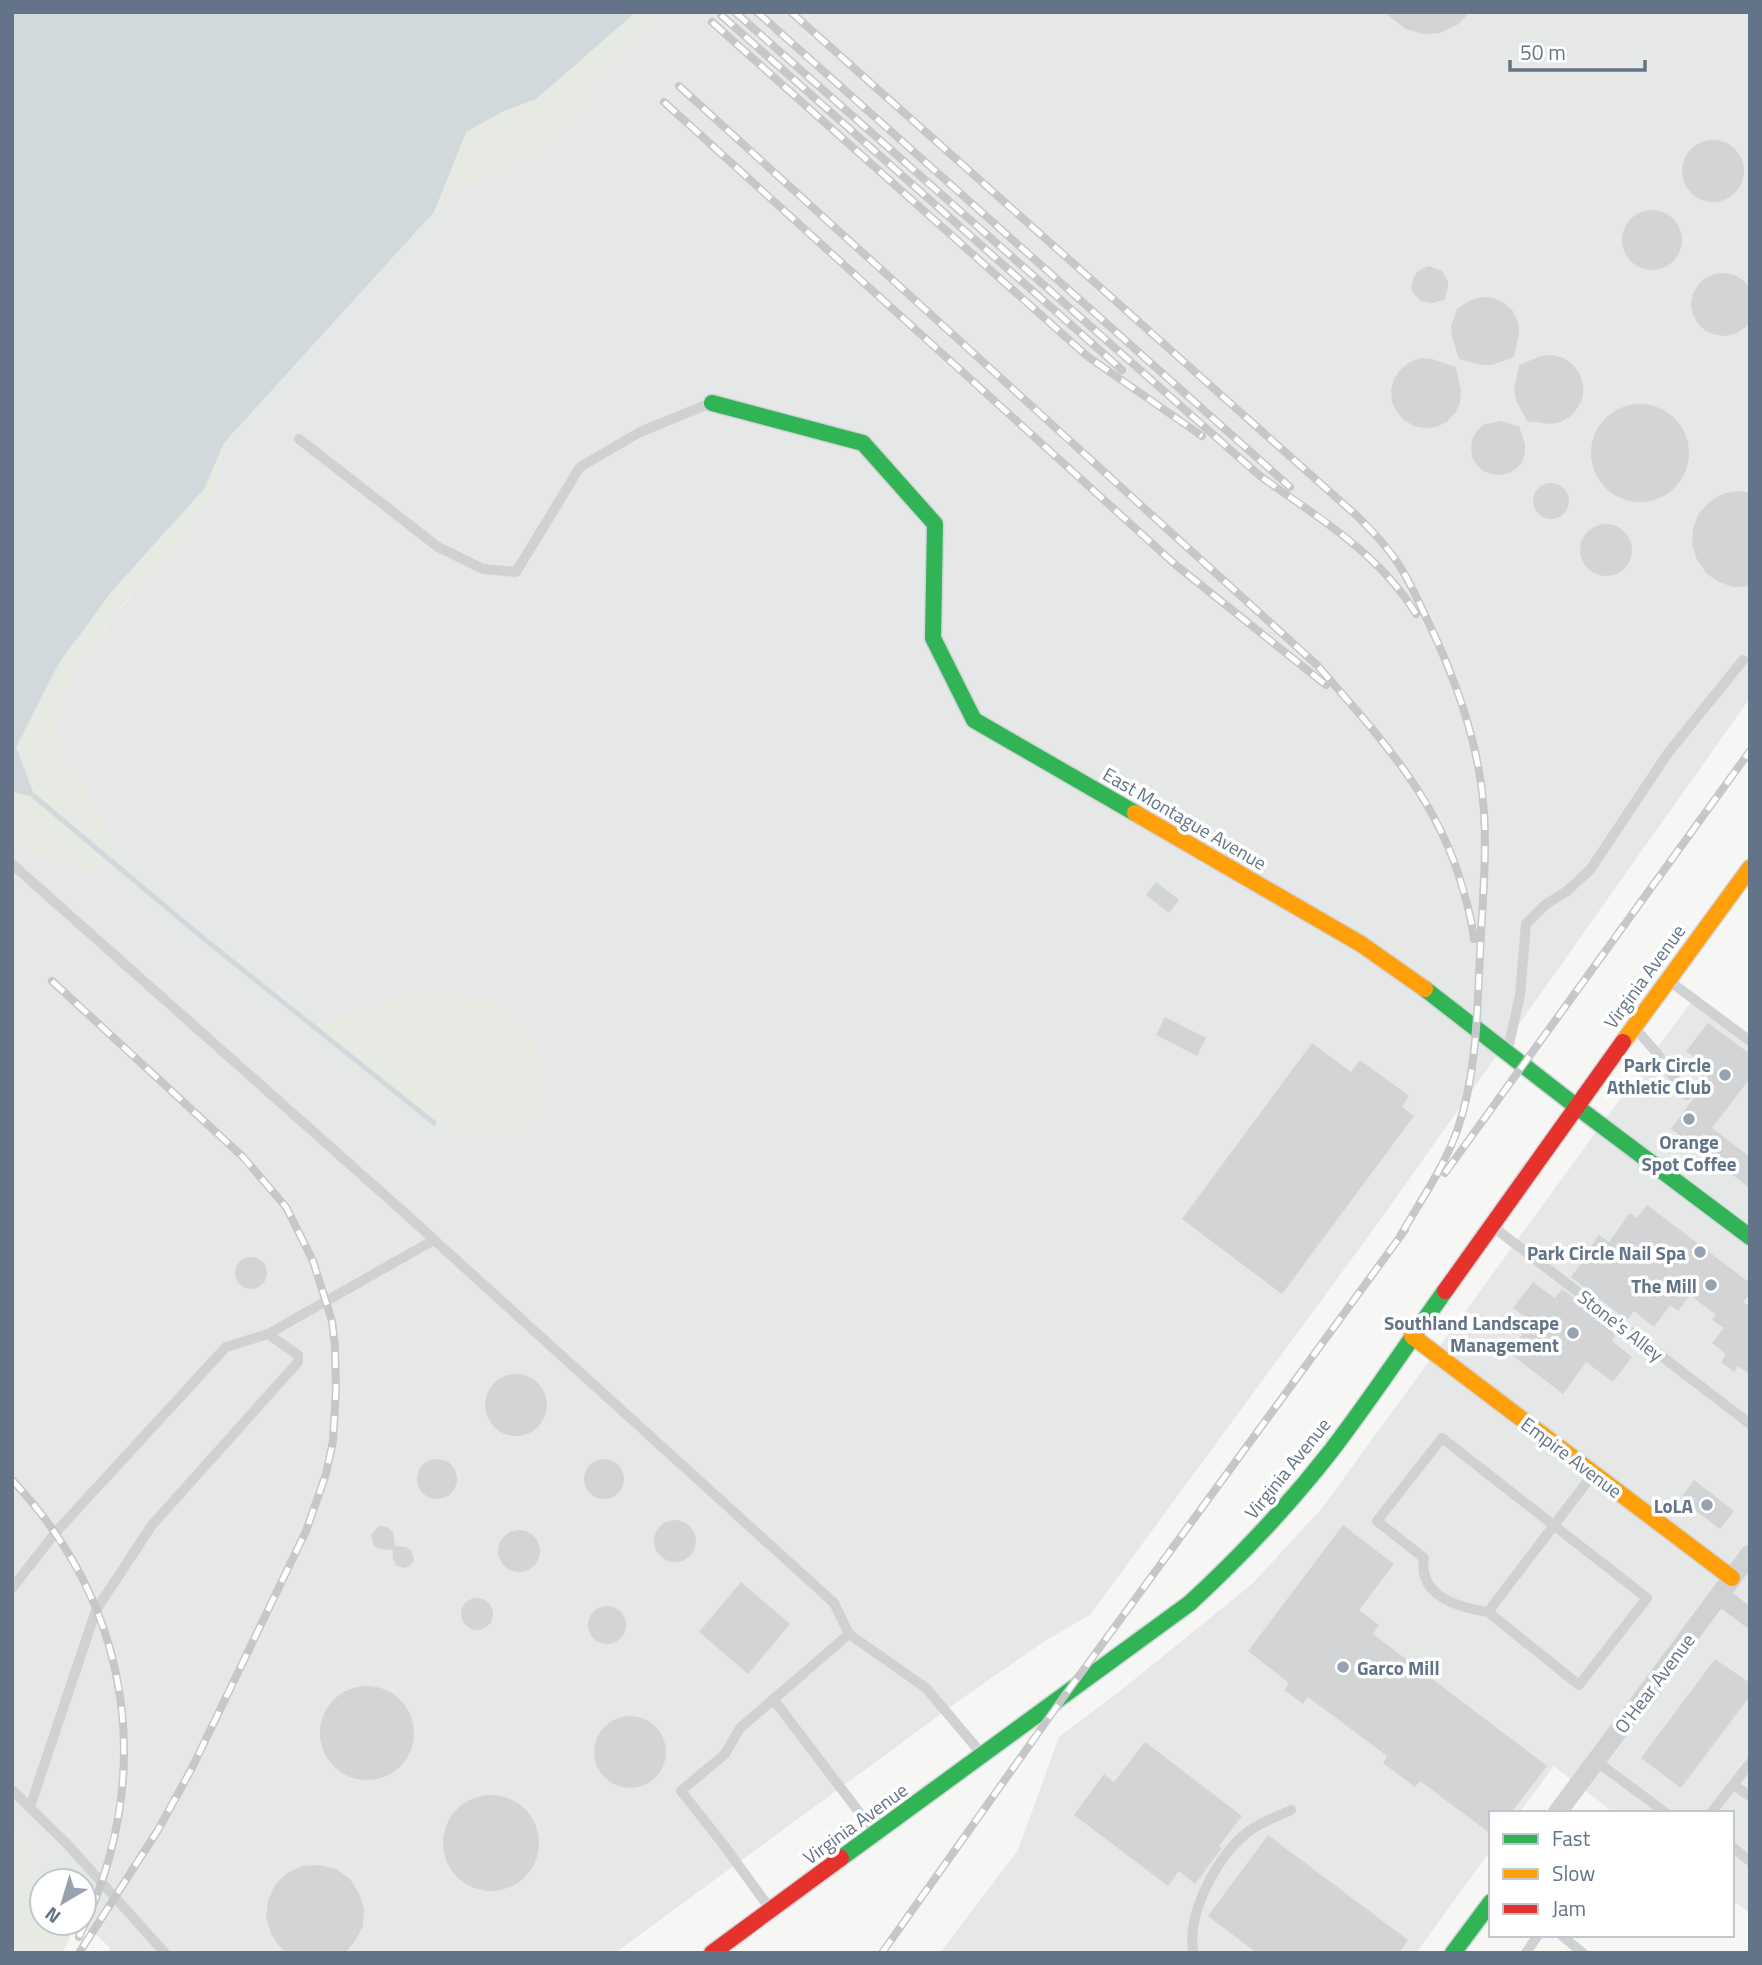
<svg xmlns="http://www.w3.org/2000/svg" width="1762" height="1965" font-family="'Titillium Web',sans-serif">
<rect width="100%" height="100%" fill="#f6f7f5"/>
<!-- built -->
<path fill="#e6e8e7" d="M662,12H1750V698L1373,1230L1090,1615L1048,1639L967,1695L615,1953H107L110,1948L99,1937L74,1923H84V1881H45L12,1833V843L91,875L54,732L81,659L218,486L222,446L434,212L472,183L536,157Z
M1693,999L1750,1041V1913L1732,1900V1813H1614L1554,1766L1519,1813H1491V1850L1416,1953H940L1018,1850L1059,1737L1120,1691L1252,1584L1322,1508Z"/>
<!-- green -->
<path fill="#e6eae3" d="M595,12H662L536,157L472,183L434,212L222,446L218,486L179,541L127,600L81,659L54,732L122,857L91,875L12,843V673L488,95Z
M424,989L490,1000L532,1037L546,1071L542,1113L504,1140L463,1139L434,1123L316,1029L366,1005Z
M12,1833L45,1881H42V1923H74L75,1925L63,1953H12Z"/>
<!-- water -->
<path fill="#d2d9dc" d="M12,12H636L536,99L504,111L466,132L434,212L224,443L204,489L112,591L59,663L16,747L35,797L12,792Z"/>
<g fill="none" stroke-linecap="round" stroke-linejoin="round">
<!-- stream -->
<path stroke="#d2d9dc" stroke-width="5" d="M35,797L203,938L434,1123"/>
</g>
<!-- building -->
<path fill="#d2d4d5" d="M1383,12H1470L1457,25L1440,33L1423,34L1406,29Z
M1682 171a31 31 0 1 1 62 0a31 31 0 1 1-62 0Z
M1622 240a30 30 0 1 1 60 0a30 30 0 1 1-60 0Z
M1429,266L1442,271L1448,282V288L1444,300L1432,303L1421,301L1413,293L1411,288L1414,276L1418,271Z
M1725,273L1735,275L1744,281L1750,288V321L1746,327L1737,333L1726,336L1716,335L1706,331L1698,324L1693,314L1691,304L1693,294L1698,285L1705,278L1715,274Z
M1482,297L1494,298L1504,303L1513,311L1518,322L1519,333L1514,357L1492,365H1481L1459,359L1452,337L1451,326L1457,309L1471,300Z
M1553,355L1564,358L1573,365L1580,374L1583,385V397L1578,407L1571,416L1561,422L1550,424L1527,421L1516,400L1514,389L1519,365L1541,356Z
M1421,358L1432,359L1456,367L1461,391L1460,403L1455,413L1447,422L1436,427L1425,428L1414,426L1404,420L1397,412L1392,402L1391,390L1394,379L1400,370L1410,362Z
M1591 453a49 49 0 1 1 98 0a49 49 0 1 1-98 0Z
M1500,421L1519,426L1525,444V453L1522,462L1516,469L1509,473L1500,475L1491,474L1483,471L1476,464L1472,457L1471,448L1472,439L1477,431L1483,425Z
M1533 501a18 18 0 1 1 36 0a18 18 0 1 1-36 0Z
M1741,491L1750,493V586L1733,587L1719,582L1707,574L1697,560L1692,545L1693,528L1699,513L1710,501L1725,493Z
M1580 550a26 26 0 1 1 52 0a26 26 0 1 1-52 0Z
M1156,882L1179,900L1169,913L1146,895Z
M1165,1017L1206,1038L1197,1056L1156,1035Z
M1708,1023L1750,1054V1078L1712,1128L1750,1157V1188L1671,1129L1707,1080L1696,1073L1703,1064L1686,1051Z
M1312,1043L1351,1072L1360,1060L1409,1096L1402,1107L1414,1116L1282,1294L1182,1219Z
M1647,1205L1750,1283V1294L1743,1302L1750,1307V1374L1738,1366L1734,1372L1721,1362L1726,1354L1712,1343L1724,1328L1712,1320L1716,1315L1690,1295L1678,1311L1670,1305L1654,1327L1634,1311L1627,1320L1571,1277L1584,1259L1582,1258L1599,1235L1609,1242L1629,1214H1632L1637,1218Z
M235 1273a16 16 0 1 1 32 0a16 16 0 1 1-32 0Z
M1533,1282L1555,1298L1562,1289L1618,1332L1612,1341L1632,1357L1613,1382L1586,1362L1563,1394L1508,1352L1532,1322L1513,1308Z
M485 1405a31 31 0 1 1 62 0a31 31 0 1 1-62 0Z
M584 1479a20 20 0 1 1 40 0a20 20 0 1 1-40 0Z
M417 1479a20 20 0 1 1 40 0a20 20 0 1 1-40 0Z
M1694,1480L1734,1511L1720,1529L1680,1499Z
M654 1541a21 21 0 1 1 42 0a21 21 0 1 1-42 0Z
M1343,1525L1394,1564L1359,1610L1379,1625L1373,1634L1547,1766L1511,1813H1491V1834L1420,1781L1415,1787L1383,1763L1387,1756L1308,1697L1303,1704L1284,1690L1289,1683L1248,1651Z
M379,1526L387,1527L393,1532L395,1546L406,1547L412,1551L414,1561L410,1566L403,1568L397,1566L393,1560V1550L380,1549L374,1546L371,1535Z
M498 1551a21 21 0 1 1 42 0a21 21 0 1 1-42 0Z
M741,1582L790,1624L748,1674L699,1632Z
M461 1614a16 16 0 1 1 32 0a16 16 0 1 1-32 0Z
M588 1625a19 19 0 1 1 38 0a19 19 0 1 1-38 0Z
M1715,1659L1750,1683V1696L1681,1788L1641,1758Z
M320 1733a47 47 0 1 1 94 0a47 47 0 1 1-94 0Z
M594 1752a36 36 0 1 1 72 0a36 36 0 1 1-72 0Z
M1145,1742L1242,1816L1219,1846L1222,1848L1195,1884L1179,1871L1168,1886L1074,1815L1104,1774L1114,1782Z
M443 1843a48 48 0 1 1 96 0a48 48 0 1 1-96 0Z
M1268,1835L1408,1940L1399,1953H1257L1208,1916Z
M319,1865L336,1869L350,1879L359,1893L364,1909L363,1926L355,1941L345,1953H287L279,1946L271,1934L266,1917L268,1901L275,1885L287,1873L302,1866Z"/>
<g fill="none" stroke-linecap="round" stroke-linejoin="round">
<defs>
<path id="fast" d="M712,403L863,443L935,524L933,638L974,720L1135,813
M1425,989L1577,1107L1750,1237
M841,1858L1190,1603C1241,1556 1288,1506 1331,1451C1371,1399 1407,1344 1445,1291
M1453,1953L1491,1902"/>
<path id="slow" d="M1135,813L1361,944L1425,989
M1623,1042L1750,868
M1412,1336L1732,1578"/>
<path id="jam" d="M1445,1291L1623,1042
M712,1953L841,1858"/>
</defs>
<!-- fast casing -->
<use href="#fast" stroke="#d2d5d6" stroke-width="19"/>
<!-- slow casing -->
<use href="#slow" stroke="#d2d5d6" stroke-width="19"/>
<!-- jam casing -->
<use href="#jam" stroke="#d2d5d6" stroke-width="19"/>
<!-- lane -->
<path stroke="#d0d1d2" stroke-width="10" d="M299,439L438,547L483,569L516,572L580,467L640,432L711,403
M12,864L398,1207L834,1603L849,1634L926,1688L981,1753
M1668,980L1750,1041
M1634,1027L1655,1051L1687,1095
M1508,1049L1520,995L1526,924L1545,905L1567,891L1590,870L1668,753L1743,660
M1492,1226L1750,1424
M268,1334L434,1240
M12,1588L56,1532L226,1347L268,1334L298,1355V1362L152,1525L96,1610L30,1807
M1488,1612C1457,1607 1418,1596 1424,1558L1377,1521L1442,1438L1647,1598L1579,1685L1488,1612L1593,1474
M774,1700L875,1833
M1596,1761L1666,1813
M1733,1785L1750,1796
M12,1790L68,1845L165,1953
M1711,1813L1750,1763
M1732,1847L1750,1861
M771,1910L723,1844L681,1791L725,1754L740,1728L849,1634
M1561,1935L1583,1953
M1193,1951C1187,1912 1219,1851 1252,1829C1264,1821 1278,1816 1291,1810
M1526,1953L1538,1935"/>
<!-- street -->
<path stroke="#d0d1d2" stroke-width="19" d="M1719,1595L1750,1618
M1557,1813L1750,1554"/>
<!-- fast -->
<use href="#fast" stroke="#30b455" stroke-width="16"/>
<!-- slow -->
<use href="#slow" stroke="#ff9f0a" stroke-width="16"/>
<!-- jam -->
<use href="#jam" stroke="#e5322d" stroke-width="16"/>
<defs>
<path id="rail" d="M735,12L1260,476C1316,516 1380,554 1416,614
M757,12L1290,487
M791,12L1357,516C1370,529 1384,543 1395,559C1407,576 1416,596 1425,615C1455,677 1479,742 1484,811C1487,858 1482,907 1480,954C1477,1013 1477,1074 1457,1131C1443,1169 1419,1203 1399,1238
M721,15L1122,370
M712,22L1087,356L1202,436
M679,86L1318,666C1378,736 1436,795 1462,886C1467,903 1472,921 1474,939
M664,102L1177,566L1326,685
M52,981L243,1157L286,1207L313,1261L332,1321L335,1346L336,1389L333,1441L326,1474L306,1531L192,1768L158,1830L79,1953
M1445,1173L1750,751
M12,1480C134,1609 156,1778 79,1937
M882,1953L1065,1695L1405,1230"/>
</defs>
<!-- rail casing -->
<use href="#rail" stroke="#c6c7c8" stroke-width="8"/>
<!-- rail -->
<use href="#rail" stroke="#fff" stroke-width="5" stroke-dasharray="16" stroke-linecap="butt"/>
</g>
<!-- markers -->
<g fill="#96a2ae" stroke="#fff" stroke-width="2.5">
<circle cx="1725" cy="1075" r="7"/>
<circle cx="1689" cy="1119" r="7"/>
<circle cx="1700" cy="1252" r="7"/>
<circle cx="1711" cy="1285" r="7"/>
<circle cx="1573" cy="1333" r="7"/>
<circle cx="1707" cy="1505" r="7"/>
<circle cx="1343" cy="1667" r="7"/>
</g>
<g text-anchor="middle" dominant-baseline="central" stroke-width="7" stroke-linejoin="round" paint-order="stroke">
<!-- street labels -->
<g font-size="19" fill="#637488" stroke="#fff">
<text transform="translate(1185 818) rotate(30)">East Montague Avenue</text>
<text transform="translate(1644 976) rotate(-54)">Virginia Avenue</text>
<text transform="translate(1621 1325) rotate(38)">Stone's Alley</text>
<text transform="translate(1572 1457) rotate(37)">Empire Avenue</text>
<text transform="translate(1287 1468) rotate(-51)">Virginia Avenue</text>
<text transform="translate(1654 1683) rotate(-53)">O'Hear Avenue</text>
<text transform="translate(855 1823) rotate(-36)">Virginia Avenue</text>
</g>
<!-- poi labels -->
<g font-size="19" font-weight="bold" fill="#637488" stroke="#fff" text-anchor="end">
<text x="1711" y="1064">Park Circle<tspan x="1711" dy="22">Athletic Club</tspan></text>
<text x="1689" y="1141" text-anchor="middle">Orange<tspan x="1689" dy="22">Spot Coffee</tspan></text>
<text x="1686" y="1252">Park Circle Nail Spa</text>
<text x="1697" y="1285">The Mill</text>
<text x="1559" y="1322">Southland Landscape<tspan x="1559" dy="22">Management</tspan></text>
<text x="1693" y="1505">LoLA</text>
<text x="1357" y="1667" text-anchor="start">Garco Mill</text>
</g>
</g>
<!-- border -->
<rect width="1762" height="1965" fill="none" stroke="#637488" stroke-width="28"/>
<!-- legend -->
<rect x="1489" y="1811" width="245" height="126" fill="#ffffff" stroke="#c1c7cf" stroke-width="2"/>
<rect x="1503" y="1834" width="35" height="10" fill="#30b455" stroke="#c1c7cf" stroke-width="2"/>
<text x="1552" y="1846" font-size="21" fill="#637488">Fast</text>
<rect x="1503" y="1869" width="35" height="10" fill="#ff9f0a" stroke="#c1c7cf" stroke-width="2"/>
<text x="1552" y="1881" font-size="21" fill="#637488">Slow</text>
<rect x="1503" y="1904" width="35" height="10" fill="#e5322d" stroke="#c1c7cf" stroke-width="2"/>
<text x="1552" y="1916" font-size="21" fill="#637488">Jam</text>
<!-- north arrow -->
<g transform="translate(63 1902) rotate(218)"><circle r="33" fill="#ffffff" stroke="#c1c7cf" stroke-width="2"/>
<path d="M0-5L12 26L0 18L-12 26Z" fill="#96a2ae"/>
<text y="-10" font-size="19" font-weight="bold" text-anchor="middle" fill="#637488">N</text>
</g>
<!-- scale -->
<path d="M1510 60v10h135v-10" fill="none" stroke="#637488" stroke-width="3.5"/>
<text x="1520" y="60" font-size="21" fill="#637488" stroke="#ffffff" stroke-width="5" paint-order="stroke">50 m</text>
</svg>
